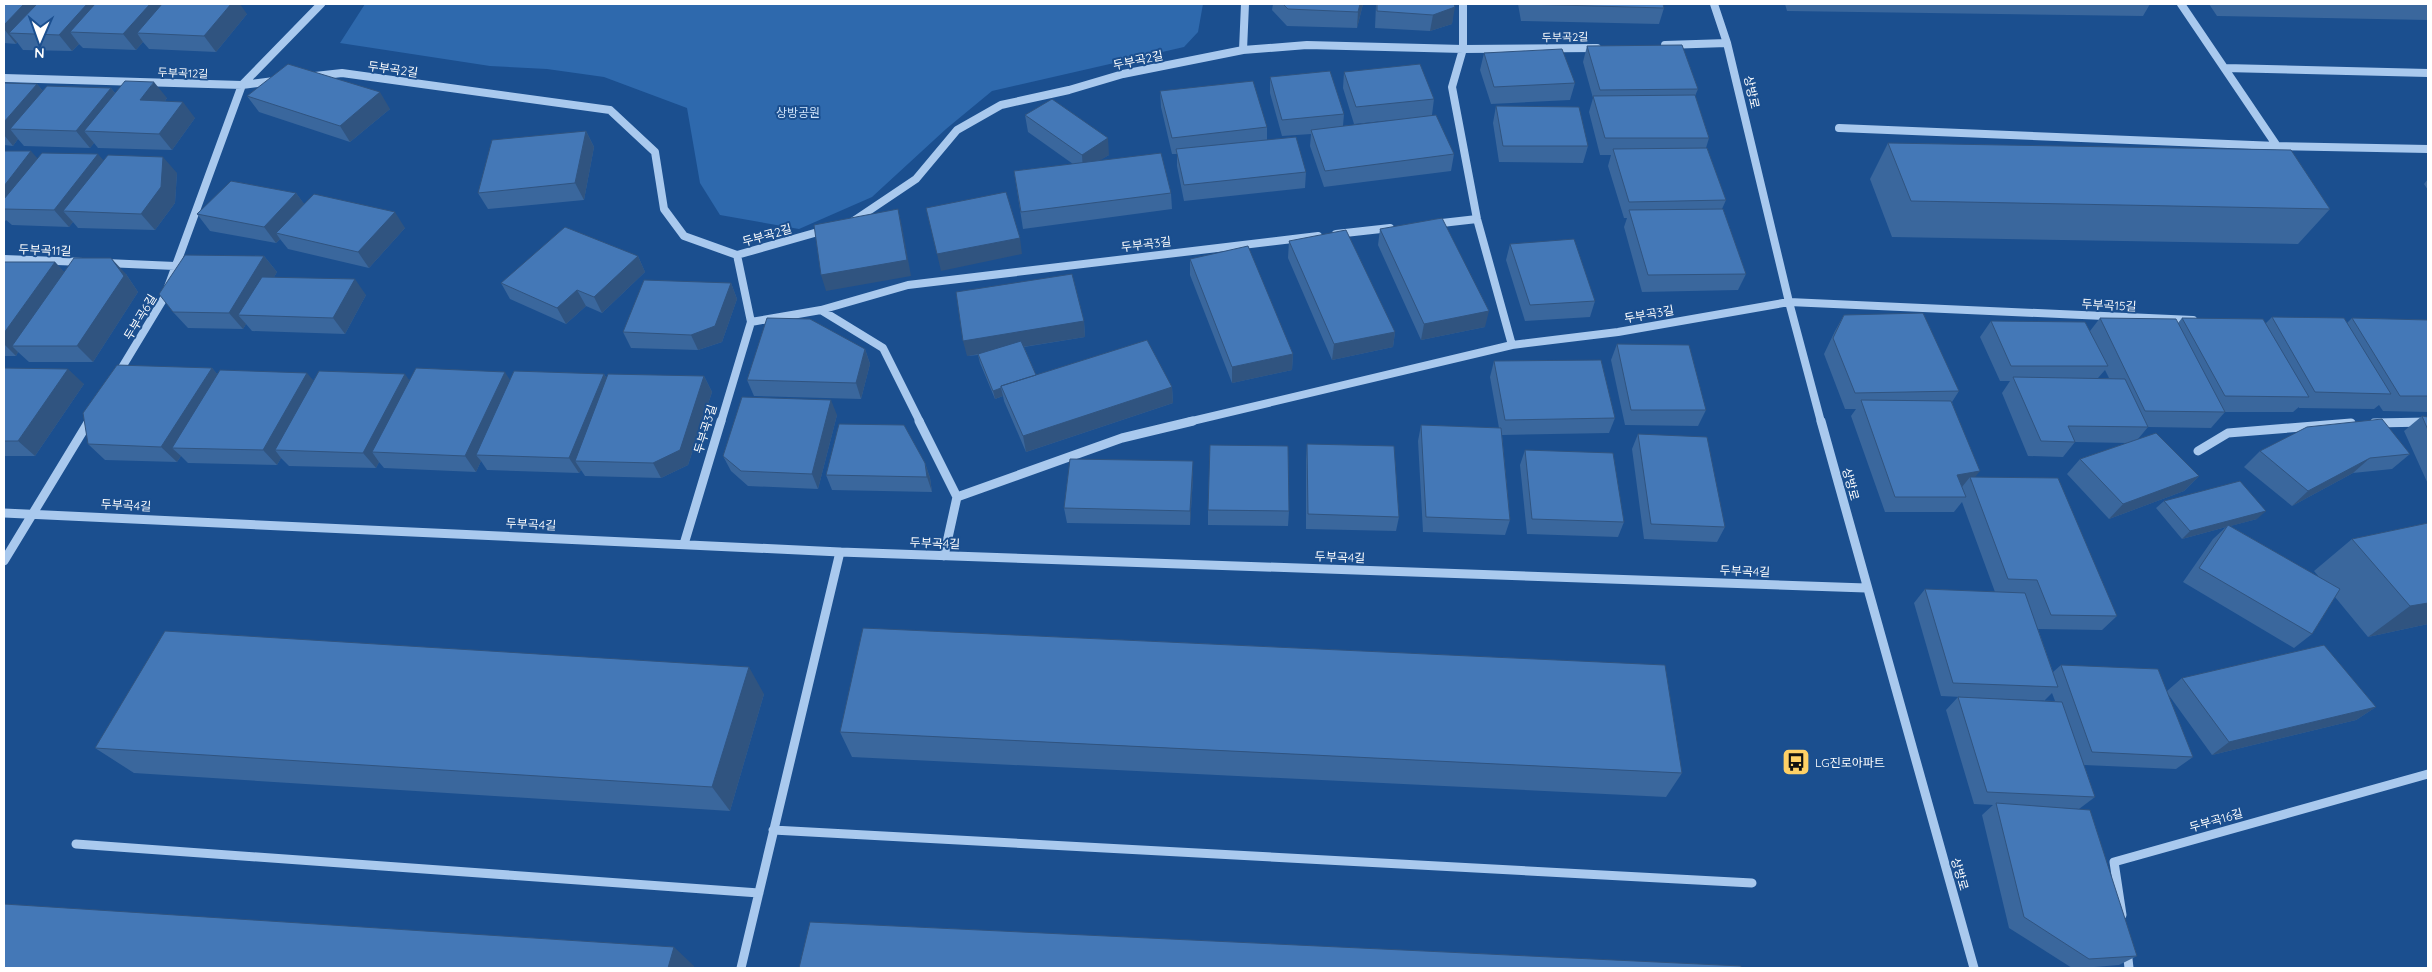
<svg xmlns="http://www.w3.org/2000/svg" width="2432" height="972" font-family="Quicksand,'Noto Sans KR',sans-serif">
<rect width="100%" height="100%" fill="#1b4f8f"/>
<!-- green -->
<path fill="#2e69ad" d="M365,4H1203L1198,32L1184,47L992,91L946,129L872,197L799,229L720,215L700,183L687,108L604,77L547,69L490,66L340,43Z"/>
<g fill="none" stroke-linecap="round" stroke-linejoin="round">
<!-- minor-far1 -->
<path stroke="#a9c9ee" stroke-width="8" d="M1463,4V49L1452,87L1477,219L1512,345
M1714,4L1727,43L1789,302L1821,422
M2181,4L2277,146
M1665,45L1727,43
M1243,50L1245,4
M2225,68L2428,73
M315,76L342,73L610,110L655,152L664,209L684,236L737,255L825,230
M4,78L242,85L274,81
M1839,128L2277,146L2428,149
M852,222L916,179L957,130L1001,105L1069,90L1123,74L1243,50L1307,45L1463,49L1597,48
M1433,224L1477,219
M1336,234L1390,228
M737,255L751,322L821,310L883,348L920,422
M4,259L83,262
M106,263L175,266
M821,310L908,285L1318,236
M118,374L164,298L242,85L321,4
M88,422L91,418
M721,422L751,322
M1188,422L1512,345L1618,332L1789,302L2193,320
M2410,422H2428"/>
<!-- minor -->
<path stroke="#a9c9ee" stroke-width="9" d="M919,421L957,497
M1821,421L1974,968
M2374,423L2428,422
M2198,451L2228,433L2351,423
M4,513L840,552L1866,588
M684,544L721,421
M944,556L957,497L1122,438L1193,421
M4,561L89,421
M773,830L1752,883
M76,844L759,893
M2122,915L2114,862L2428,774
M2127,950L2129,968
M741,968L840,552"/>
</g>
<!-- wall -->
<path fill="#3a679d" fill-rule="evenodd" d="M4,4H162L247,14L216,52L149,49L143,42L136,50L83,48L79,44L72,51L23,50L17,42L16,44L4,43Z
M1273,4H1363L1357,28L1287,26L1272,10Z
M1376,4H1454L1452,24L1430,31L1375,28Z
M1518,4H1663L1664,8L1659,24L1521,21Z
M1785,4H2150L2143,16L1787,11Z
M2209,4H2428V20L2217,16Z
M1587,46L1698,89L1695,96L1709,138L1706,148L1726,200L1722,209L1746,274L1738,290L1642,292L1624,227L1627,218H1624L1608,166L1611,155H1600L1589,112L1593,98L1583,62Z
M1484,53L1575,83L1570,100L1491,104L1480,70Z
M1344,72L1434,99L1432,115L1454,154L1451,171L1324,187L1310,146L1311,134L1282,136L1270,93V77L1344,114L1343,126L1394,120L1354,124L1343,88Z
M4,83L37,84L43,91L111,88L115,93L167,98L165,101L195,118L172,150L98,148L94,143L90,148L24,146L18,139L13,146L4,145Z
M1160,91L1267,127V140L1306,172L1305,188L1184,201L1177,166V154H1172L1161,107Z
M247,96L390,109L350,142L259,112Z
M1496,106L1588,146L1583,163L1499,162L1493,123Z
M1025,115L1109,155L1100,160L1171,193L1172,209L1023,229L1014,171L1073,164L1028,132Z
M586,131L594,147L584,200L488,209L478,193Z
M1888,143L2330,209L2298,244L1892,237L1870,179Z
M4,151L37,158L104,161L177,173L175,203L155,230L78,228L73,222L69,227L12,225L6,220L4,223Z
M2428,179V190L2424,184Z
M296,193L304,204L405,228L369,268L288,249L280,239L276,243L210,231L197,214Z
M1380,229L1485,327L1421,340L1378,245Z
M1289,241L1395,332L1393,347L1332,360L1288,258Z
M1510,244L1595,301L1590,317L1525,321L1506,260Z
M264,256L277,272L274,277L366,295L345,334L252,331L246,324L243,329L188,328L173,312Z
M638,256L645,272L602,313L586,306L566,324L510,299L501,283Z
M1190,259L1293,354L1292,370L1232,383L1190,275Z
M4,262H55L64,272L126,274L138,292L93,362H29L18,352L16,356H4Z
M731,283L737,299L722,342L698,350L631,348L623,332Z
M1844,315L1959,391L1952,402L1975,477L2117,616L2102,630L2038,629L2053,672L2061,665L2167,691L2182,678L2376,707L2356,720L2212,755L2168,694L2193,757L2176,769L2084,765L2095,797L2079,809L2058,808L2137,956L2119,965L2082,968H2072L2009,928L1982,815L1993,805L1974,804L1946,710L1958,697L2055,701L2052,693L2044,701L1941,696L1914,603L1925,589L1995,592L1962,502L1954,512H1885L1851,416L1856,409H1845L1824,354L1835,331Z
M2272,317L2347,323L2352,318L2428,320V412L2383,411L2379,405L2374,409L2299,408V407L2293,412H2225L2211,428L2148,427L2138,439L2199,476L2184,491L2109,519L2067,474L2080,459L2127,443L2075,442L2063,457L2028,456L2002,393L2010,381H2000L1980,337L1991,321L2090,331L2100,318L2178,323L2182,318L2266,323ZM2105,370L2109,378H2098Z
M1084,321L1085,337L1024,347L1036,375L1172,387L1173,403L1026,452L1004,401L1003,396L995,399L980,363L978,355L967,356Z
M1617,344L1706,410L1698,426L1625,425L1611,360Z
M865,349L870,364L861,399L754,396L747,380Z
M1494,361L1615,418L1609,433L1502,435L1510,520L1505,535L1423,532L1418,441L1421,425L1499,428L1490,377Z
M4,368L84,384L35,456H4Z
M212,368L217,374L314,381L510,380L604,374L607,379L704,376L712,392L688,465L661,478L585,476L581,470L579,473L487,470L481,461L476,472L384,468L379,462L376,468L289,466L281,458L277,465L188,463L181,456L177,462L105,460L88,444Z
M837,415L818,489L748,486L731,471L723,456Z
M2422,416L2428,417V484L2404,431Z
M1638,434L1725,527L1717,542L1644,539L1632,449Z
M1307,444L1399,517L1396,531L1306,529V459Z
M1525,450L1624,522L1618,537L1527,534L1520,465Z
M2260,451L2410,454L2392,469L2353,473L2292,506L2244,467Z
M1193,461V477L1190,525L1067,523L1064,508Z
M925,463L930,478L932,492L832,490L826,475Z
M2164,501L2257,519L2230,526L2319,577L2314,571L2352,539L2428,523V624L2368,637L2335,597L2312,634L2294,648L2183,582L2213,539L2226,527L2182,539L2156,508Z
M1208,510L1289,511L1288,526L1208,525Z
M764,694L730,811L134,773L95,748Z
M840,732L1682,773L1666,797L852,757Z"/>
<!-- shaded-wall -->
<path fill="#305480" d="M24,4H42L9,33L17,42L16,44L4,29V25Z
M87,4H104L70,32L79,44L72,51L59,35Z
M150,4H162L168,13L137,33L143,42L136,50L123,34Z
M231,4H240L247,14L216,52L204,36Z
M1360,4H1363L1357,28L1358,12Z
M1455,7L1452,24L1430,31L1433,15Z
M154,82L167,98L153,117L140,100Z
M37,84L51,100L10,129L18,139L13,146L4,135V122Z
M111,88L124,105L84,131L94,143L90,148L76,131Z
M380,92L390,109L350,142L340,126Z
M183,102L195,118L172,150L159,134Z
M586,131L594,147L584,200L575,183Z
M1108,138L1109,155L1083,171L1082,155Z
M31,151L46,168L4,209V186Z
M98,154L112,170L63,211L73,222L69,227L54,210Z
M163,157L177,173L175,203L155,230L141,214Z
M296,193L308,209L276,233L280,239L276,243L264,227Z
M898,209L902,226L911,276L826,291L821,275Z
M395,212L405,228L369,268L358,252Z
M1020,238L1022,254L941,271L937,254Z
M264,256L277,272L251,316L238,315L246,324L243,329L229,313Z
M638,256L645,272L602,313L594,297Z
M111,258L126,274L138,292L93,362L77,346Z
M55,262L70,278L12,346L18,352L16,356L4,344V333Z
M355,279L366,295L345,334L333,318Z
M731,283L737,299L722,342L698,350L691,335Z
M577,290L586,306L566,324L557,308Z
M1489,311L1485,327L1421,340L1424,324Z
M1084,321L1085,337L967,356L963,341Z
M1395,332L1393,347L1332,360L1334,344Z
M865,349L870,364L861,399L856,383Z
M1293,354L1292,370L1232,383V367Z
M212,368L226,384L172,448L181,456L177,462L161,447Z
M68,369L84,384L35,456L18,441Z
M505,372L515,388L476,455L481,461L476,472L465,456Z
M307,373L320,388L275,450L281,458L277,465L263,450Z
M405,374L416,390L372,452L379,462L376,468L363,453Z
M604,374L613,390L575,461L581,470L579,473L569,458Z
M704,376L712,392L688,465L661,478L653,463Z
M1172,387L1173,403L1026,452L1023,436Z
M1001,388L1003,396L995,399L993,391Z
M831,400L837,415L818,489L812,474Z
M2370,458L2353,473L2292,506L2308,491Z
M1193,461V477L1190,525V511Z
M925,463L930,478L932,492L927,477Z
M1980,471L1971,482L1970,477L1962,487L1957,475Z
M2199,476L2184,491L2109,519L2123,504Z
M2266,511L2257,519L2227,527L2228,525L2226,527L2182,539L2190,531Z
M2428,603V624L2368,637L2410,606Z
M749,667L764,694L730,811L712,787Z
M2376,707L2356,720L2212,755L2229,742Z
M674,947L694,966V968H668Z"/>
<!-- building -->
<path fill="#4478b7" stroke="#305480" d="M4,4H24L4,25Z
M37,4H87L59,35L9,33Z
M95,4H150L123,34L70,32Z
M162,4H231L204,36L137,33Z
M1283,4H1360L1358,12L1288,9Z
M1377,4H1454L1455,7L1433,15L1377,11Z
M1524,4H1663L1664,8Z
M1682,45L1698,89L1600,90L1587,46Z
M1562,49L1575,83L1494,87L1484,53Z
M288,64L380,92L340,126L247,96Z
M1420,64L1434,99L1356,107L1344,72Z
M1330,71L1344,114L1282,120L1270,77Z
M125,81L154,82L140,100L183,102L159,134L84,131Z
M1253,81L1267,127L1172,138L1160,91Z
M4,83L37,84L4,122Z
M47,86L111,88L76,131L10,129Z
M1695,95L1709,138H1605L1593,96Z
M1052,99L1108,138L1082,155L1025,115Z
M1496,106L1579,107L1588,146H1503Z
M1436,115L1454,154L1325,171L1311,130Z
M586,131L575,183L478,193L492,140Z
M1296,137L1306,172L1184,185L1176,149Z
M1888,143L2291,150L2330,209L1911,201Z
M1707,148L1726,200L1629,202L1613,149Z
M4,151H31L4,186Z
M42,153L98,154L54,210L4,209V199Z
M1161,153L1171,193L1021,212L1014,171Z
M108,155L163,157L161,187L141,214L63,211Z
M231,181L296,193L264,227L197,214Z
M1006,192L1020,238L937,254L926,208Z
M314,194L395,212L358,252L276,233Z
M898,209L907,260L821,275L814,225Z
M1723,209L1746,274L1648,275L1629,210Z
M1442,218L1489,311L1424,324L1380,229Z
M565,227L638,256L594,297L577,290L557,308L501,283Z
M1346,230L1395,332L1334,344L1289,241Z
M1574,239L1595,301L1530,305L1510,244Z
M1248,246L1293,354L1232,367L1190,259Z
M185,255L264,256L229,313L173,312L159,294Z
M74,258H111L124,276L77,346H12Z
M4,262H55L4,333Z
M1072,274L1084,321L963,341L956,292Z
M262,277L355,279L333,318L238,315Z
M644,280L731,283L715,326L691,335L623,332Z
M1923,313L1959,391L1855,393L1833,338L1844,315Z
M2272,317L2344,318L2391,394L2315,392Z
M767,318L810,319L865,349L856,383L747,380Z
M2100,318L2176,319L2225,412L2145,411Z
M2182,318L2263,319L2309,397L2225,396Z
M2352,318L2428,320V396H2400Z
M1991,321L2085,322L2108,366H2011Z
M1147,340L1172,387L1023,436L1001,386Z
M1021,341L1036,375L1001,386V388L993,391L978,354Z
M1617,344L1689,345L1706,410H1631Z
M1601,360L1615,418L1505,420L1494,361Z
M117,365L212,368L161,447L88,444L83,413Z
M4,368L68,369L18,441H4Z
M416,368L505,372L465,456L372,452Z
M220,370L307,373L263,450L172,448Z
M319,371L405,374L363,453L275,450Z
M514,371L604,374L569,458L476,455Z
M608,374L704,376L680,450L653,463L575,461Z
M2013,377L2125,379L2148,427L2068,426L2075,442L2041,441Z
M742,397L831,400L812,474L741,471L723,456Z
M1861,400L1951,401L1980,471L1957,475L1966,497H1895Z
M2422,416L2428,417V430Z
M2382,419L2410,454L2370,458L2308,491L2260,451L2307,427Z
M839,424L904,425L925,463L927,477L826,475Z
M1421,425L1501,428L1510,520L1426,517Z
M2156,433L2199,476L2123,504L2080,459Z
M1638,434L1707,437L1725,527L1651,524Z
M1307,444L1394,446L1399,517L1308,514Z
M1210,445L1288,446L1289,511L1208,510Z
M1525,450L1613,453L1624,522L1532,519Z
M1070,459L1193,461L1190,511L1064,508Z
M1970,477L2058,478L2117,616L2051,615L2037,580L2008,579Z
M2240,481L2266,511L2190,531L2164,501Z
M2428,523V603L2410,606L2352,539Z
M2228,525L2340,589L2312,634L2199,568Z
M1925,589L2025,593L2058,687L1953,683Z
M863,628L1665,665L1682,773L840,732Z
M165,631L749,667L712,787L95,748Z
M2324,645L2376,707L2229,742L2182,678Z
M2061,665L2158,669L2193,757L2092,752Z
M1958,697L2062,702L2095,797L1987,792Z
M1996,803L2090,810L2137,956L2089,959L2024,917Z
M4,904L674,947L668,968H4Z
M810,922L1741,966V968H799Z"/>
<!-- icons -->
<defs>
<symbol id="bus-square" viewBox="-11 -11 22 22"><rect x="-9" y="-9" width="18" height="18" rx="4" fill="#ffd166" stroke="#1b4f8f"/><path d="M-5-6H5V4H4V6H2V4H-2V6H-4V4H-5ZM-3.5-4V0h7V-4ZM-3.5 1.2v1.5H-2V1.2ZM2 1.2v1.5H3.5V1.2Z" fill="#111"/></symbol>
</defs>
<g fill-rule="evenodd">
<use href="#bus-square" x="1780" y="746" width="32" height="32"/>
</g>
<g text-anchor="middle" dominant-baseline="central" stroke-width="4" stroke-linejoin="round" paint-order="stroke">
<!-- far-street labels -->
<g font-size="11" fill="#fff" stroke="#1b4f8f">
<text transform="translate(1565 37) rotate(-1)">두부곡2길</text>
<text transform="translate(183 73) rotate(2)">두부곡12길</text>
</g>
<!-- street labels -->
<g font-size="12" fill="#fff" stroke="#1b4f8f">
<text transform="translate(1138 60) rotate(-12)">두부곡2길</text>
<text transform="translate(393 69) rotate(8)">두부곡2길</text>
<text transform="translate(1752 92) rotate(77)">상방로</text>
<text transform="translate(767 235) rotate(-16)">두부곡2길</text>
<text transform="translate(1146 244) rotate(-7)">두부곡3길</text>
<text transform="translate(45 250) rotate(2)">두부곡11길</text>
<text transform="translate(2109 305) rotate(3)">두부곡15길</text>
<text transform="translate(1649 314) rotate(-10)">두부곡3길</text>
<text transform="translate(140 317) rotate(-59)">두부곡6길</text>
<text transform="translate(705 429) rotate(-73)">두부곡3길</text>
<text transform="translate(1851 484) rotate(75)">상방로</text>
<text transform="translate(126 505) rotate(3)">두부곡4길</text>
<text transform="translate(531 524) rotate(3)">두부곡4길</text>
<text transform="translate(935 543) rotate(2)">두부곡4길</text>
<text transform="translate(1340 557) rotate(2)">두부곡4길</text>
<text transform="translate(1745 571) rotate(2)">두부곡4길</text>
<text transform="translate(2216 820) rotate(-16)">두부곡16길</text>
<text transform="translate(1960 874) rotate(74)">상방로</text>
</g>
<!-- park labels -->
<g font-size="12" fill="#cfe3fa" stroke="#1b4f8f">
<text x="798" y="112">상방공원</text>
</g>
<!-- poi labels -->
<g font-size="12" fill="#fff" stroke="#1b4f8f" text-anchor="start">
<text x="1815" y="762">LG진로아파트</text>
</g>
</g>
<!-- border -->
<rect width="2432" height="972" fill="none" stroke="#ffffff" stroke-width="10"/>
<!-- north arrow -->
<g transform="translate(40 40) rotate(182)" stroke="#1b4f8f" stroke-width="4" paint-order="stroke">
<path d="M0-4L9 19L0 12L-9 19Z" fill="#ffffff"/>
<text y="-8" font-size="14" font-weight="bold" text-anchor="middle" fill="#ffffff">N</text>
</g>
</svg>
